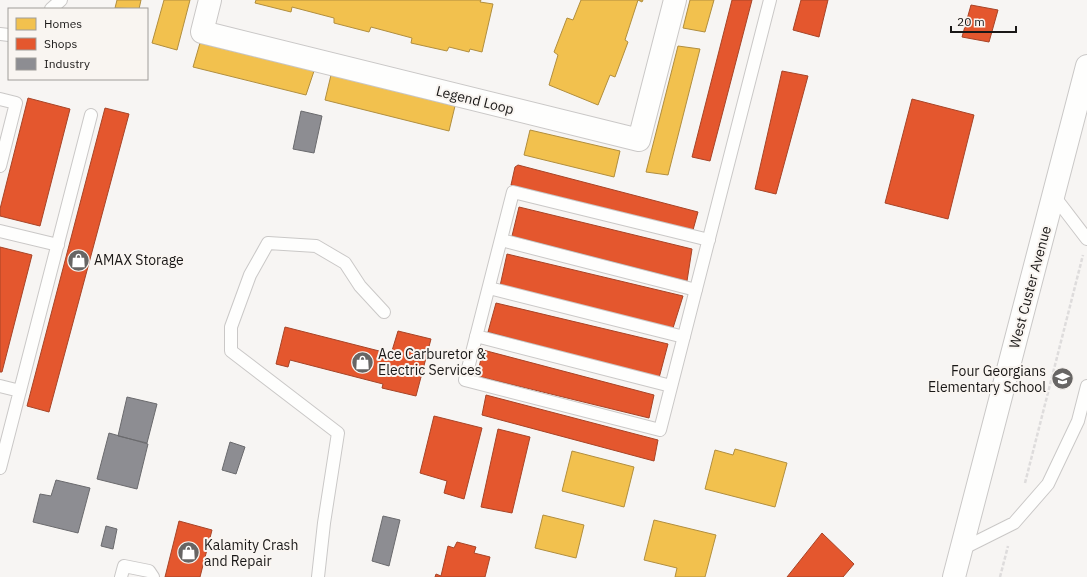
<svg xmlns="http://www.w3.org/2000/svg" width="1087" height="577" font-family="'IBM Plex Sans',sans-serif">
<rect width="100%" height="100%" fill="#f7f5f3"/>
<!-- homes -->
<path fill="#f2c14e" stroke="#b18e3e" d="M117,0H141L139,9L115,8Z
M164,0H190L177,50L152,43Z
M256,0H481L480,2L493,4L482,52L470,49L469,52L449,47L447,51L411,43L412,38L371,27L369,32L334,23V18L292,7L291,12L255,3Z
M581,0H643L642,2L638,0L625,40L628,42L615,77L610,75L598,105L549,85L558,55L554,52L567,18L573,20Z
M690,0H714L705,32L683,28Z
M200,43L314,71L306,95L193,67Z
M678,46L700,49L668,175L646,172Z
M331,75L455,106L449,131L325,100Z
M530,130L620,151L614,177L524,155Z
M735,449L787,463L775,507L705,489L715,450L733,455Z
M572,451L634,467L624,507L562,491Z
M543,515L584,525L576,558L535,548Z
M654,520L716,535L705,577H675L677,568L644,560Z"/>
<!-- shops -->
<path fill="#e4572e" stroke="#a74427" d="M732,0H752L710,161L692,157Z
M801,0H828L819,37L793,30Z
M971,5L998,10L989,42L962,37Z
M782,71L808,76L776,194L755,189Z
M28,98L70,109L40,226L0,216V209Z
M912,99L974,115L948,219L885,203Z
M105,108L129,114L49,412L27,406Z
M518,165L698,212L693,230L511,185L515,167Z
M519,207L692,249L687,281L512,236Z
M0,247L32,255L2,372H0Z
M507,254L683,296L673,328L500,286Z
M496,303L668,344L659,378L488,332Z
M285,327L391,354L398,331L431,339L416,396L382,388L383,384L290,360L288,367L276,364Z
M483,350L654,395L649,418L477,376Z
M486,395L658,440L654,461L482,415Z
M434,416L482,428L464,499L444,493L447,481L420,473Z
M498,429L530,437L512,513L481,507Z
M179,521L212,530L200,577H165Z
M822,533L854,564L843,577H787Z
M457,542L476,547L474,553L490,557L485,577H435L436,574L441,576L448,546L454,548Z"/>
<!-- industry -->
<path fill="#8d8d92" stroke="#6a6a6d" d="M301,111L322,116L314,153L293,149Z
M127,397L157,404L147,443L118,436Z
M109,433L148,444L137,489L97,479Z
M230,442L245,447L236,474L222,470Z
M56,480L90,488L78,533L33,522L40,494L51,496Z
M383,516L400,520L389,566L372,561Z
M106,526L117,529L113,549L101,546Z"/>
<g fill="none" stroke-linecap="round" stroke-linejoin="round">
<defs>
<path id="service" d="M51,9L61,0
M0,34L9,35
M0,99L16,103L0,166
M1054,196L1087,239
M0,231L58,245
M501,240L696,290
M709,240L513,192L465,380L660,430L770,0
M489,288L684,337
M476,336L671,386
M0,386L20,391
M0,468L91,115
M962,549L1014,523L1048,484L1078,421L1087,386
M121,577L124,566L149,571L153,577
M318,577L324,523L338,433L231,351V327L250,275L268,243L316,246L345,263L360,286L384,312"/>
<path id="minor" d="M210,0L202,32L639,140L675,0"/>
<path id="secondary" d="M954,577L1087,66"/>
</defs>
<!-- service casing -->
<use href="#service" stroke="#cac8c7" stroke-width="14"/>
<!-- minor casing -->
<use href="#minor" stroke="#cac8c7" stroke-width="24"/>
<!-- secondary casing -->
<use href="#secondary" stroke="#cac8c7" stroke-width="24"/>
<!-- path -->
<path stroke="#dedcdc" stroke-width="2.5" stroke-dasharray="4 2" stroke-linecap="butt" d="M1025,483L1083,255
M1000,577L1008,546"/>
<!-- service -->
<use href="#service" stroke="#fefefd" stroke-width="12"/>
<!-- minor -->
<use href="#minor" stroke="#fefefd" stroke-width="22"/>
<!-- secondary -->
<use href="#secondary" stroke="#fefefd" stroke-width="22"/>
</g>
<!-- icons -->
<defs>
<symbol id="shop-disc" viewBox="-11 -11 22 22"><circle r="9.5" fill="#676564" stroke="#f9f5f1"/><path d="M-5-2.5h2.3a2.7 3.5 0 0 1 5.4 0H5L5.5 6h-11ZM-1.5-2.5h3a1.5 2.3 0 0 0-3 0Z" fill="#fff"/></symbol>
<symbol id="school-disc" viewBox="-11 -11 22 22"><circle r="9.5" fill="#676564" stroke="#f9f5f1"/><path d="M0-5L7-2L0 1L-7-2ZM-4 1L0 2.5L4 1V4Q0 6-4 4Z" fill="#fff"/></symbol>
</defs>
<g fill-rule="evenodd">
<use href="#shop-disc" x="66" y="248" width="25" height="25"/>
<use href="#shop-disc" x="350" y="350" width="25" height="25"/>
<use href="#school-disc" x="1050" y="366" width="25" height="25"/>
<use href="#shop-disc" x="176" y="540" width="25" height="25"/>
</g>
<g text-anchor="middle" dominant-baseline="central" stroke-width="4" stroke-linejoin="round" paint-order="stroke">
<!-- street labels -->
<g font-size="14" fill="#1a1817" stroke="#f9f5f1">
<text transform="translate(475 100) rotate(14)">Legend Loop</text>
<text transform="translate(1030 287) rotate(-75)">West Custer Avenue</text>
</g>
<!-- poi labels -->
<g font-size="14" fill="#1a1817" stroke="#f9f5f1" text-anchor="start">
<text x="94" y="260">AMAX Storage</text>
<text x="378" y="354">Ace Carburetor &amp;<tspan x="378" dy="16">Electric Services</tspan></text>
<text x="1046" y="371" text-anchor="end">Four Georgians<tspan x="1046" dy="16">Elementary School</tspan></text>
<text x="204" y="545">Kalamity Crash<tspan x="204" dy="16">and Repair</tspan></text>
</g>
</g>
<!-- legend -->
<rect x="8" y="8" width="140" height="72" fill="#f9f5f1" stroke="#a09d9a"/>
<rect x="16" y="18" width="20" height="12" fill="#f2c14e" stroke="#a09d9a"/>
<text x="44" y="28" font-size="12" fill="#1a1817">Homes</text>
<rect x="16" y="38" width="20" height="12" fill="#e4572e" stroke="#a09d9a"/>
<text x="44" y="48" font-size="12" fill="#1a1817">Shops</text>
<rect x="16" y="58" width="20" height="12" fill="#8d8d92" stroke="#a09d9a"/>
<text x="44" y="68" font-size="12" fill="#1a1817">Industry</text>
<!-- scale -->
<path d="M951 26v6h65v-6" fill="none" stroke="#1a1817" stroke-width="2"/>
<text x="957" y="26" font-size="12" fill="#1a1817" stroke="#f9f5f1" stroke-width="3" paint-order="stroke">20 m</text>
</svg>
